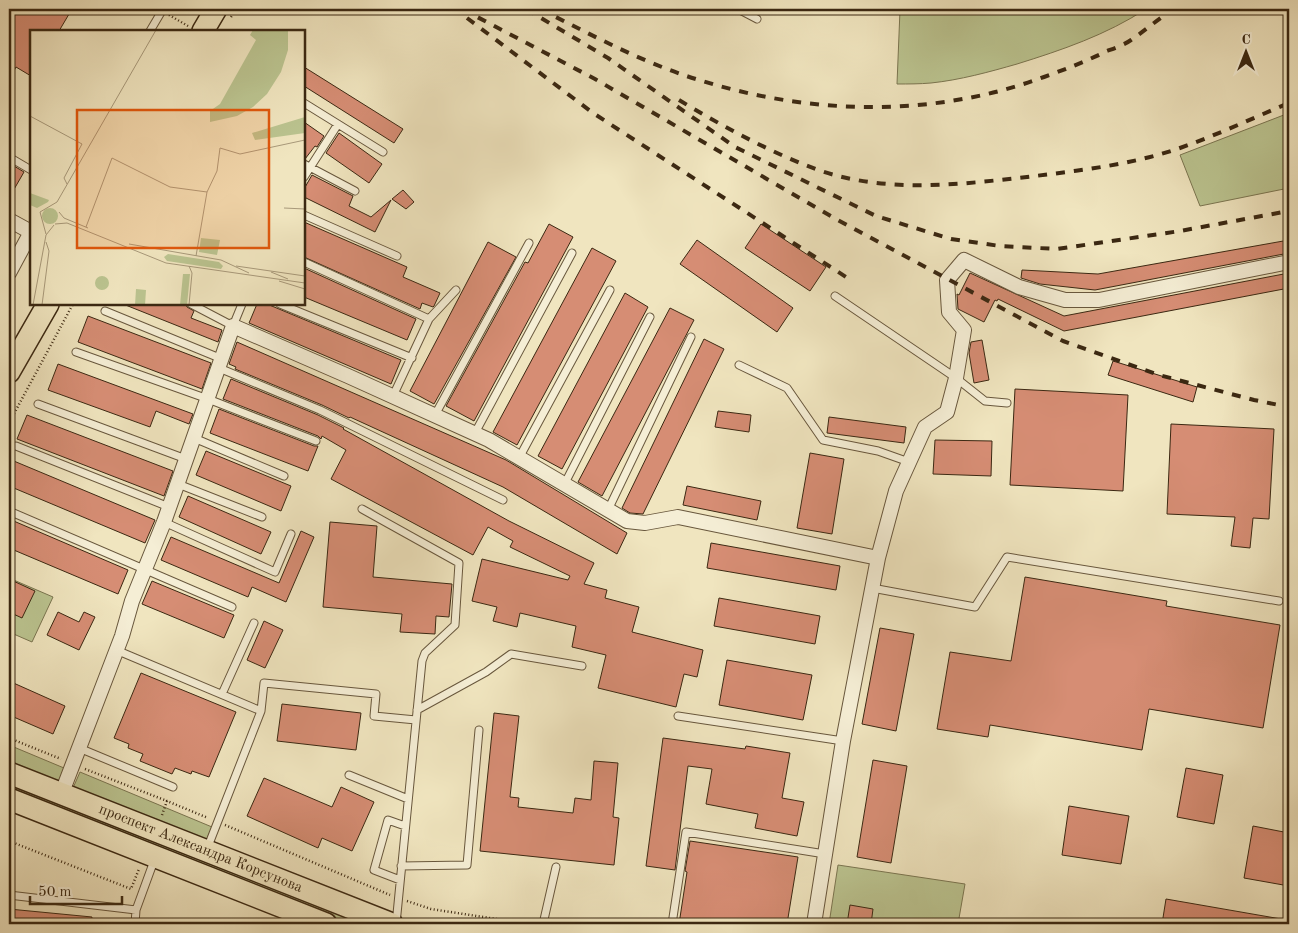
<svg xmlns="http://www.w3.org/2000/svg" width="1298" height="933" font-family="'Old Standard TT',serif">
<rect width="100%" height="100%" fill="#f0e5bf"/>
<filter id="stains"><feTurbulence type="fractalNoise" baseFrequency=".004" numOctaves="4"/><feColorMatrix values="0 0 0 0 .2 0 0 0 0 .09 0 0 0 0 .02 0 0 0 .5 -.17"/></filter>
<radialGradient id="worn" r=".72"><stop offset=".6" stop-color="#630" stop-opacity="0"/><stop offset="1" stop-color="#630" stop-opacity=".3"/></radialGradient>
<!-- green -->
<path fill="#bbc490" stroke="#7b7651" d="M902,9H1146C1106,35 1062,50 1017,64C989,72 960,80 931,83C920,84 908,84 897,84L900,10Z
M1289,113V188L1200,206L1180,155Z
M9,578L53,597L32,642L9,632Z
M9,745L64,768L58,784L9,764Z
M80,772L212,827L205,843L73,788Z
M9,781L371,924H340L9,791Z
M838,865L965,884L958,924H829Z"/>
<!-- building -->
<path fill="#d68d74" stroke="#3b2812" d="M9,9H72L59,31H31V76L16,67L9,80Z
M304,67L403,129L394,143L304,86Z
M304,122L324,136L317,147L315,146L305,159H304Z
M339,133L382,164L369,183L326,153Z
M9,163L24,172L9,198Z
M312,175L353,196L349,206L371,217L391,200L375,232L304,197V189Z
M403,190L414,202L406,209L392,199Z
M304,222L407,267L403,277L440,293L434,306L433,307L422,303L420,309L304,257Z
M549,224L573,237L474,421L446,406L525,262L528,263Z
M761,224L826,267L810,291L745,248Z
M697,240L793,308L777,332L680,264Z
M1289,240V253L1095,290L1040,284L1021,278L1022,270L1098,274Z
M488,242L516,257L434,404L410,391Z
M592,248L616,261L517,445L493,432Z
M304,268L416,319L407,340L304,297Z
M970,273L1064,316L1289,273V288L1064,331L998,299L997,301L995,300L984,322L958,309L957,294L959,295Z
M625,293L648,307L562,469L538,456Z
M123,304H186L187,307L194,311L191,318L222,330L218,342Z
M257,304H267L401,360L391,384L249,323Z
M670,308L694,320L602,496L578,482Z
M88,316L211,363L202,389L78,342Z
M704,339L724,349L643,514L630,513L622,508Z
M982,340L989,380L974,383L969,353L971,342Z
M237,342L506,460L627,533L617,554L503,487L350,417L349,418L322,405L235,369L236,367L229,364Z
M1113,361L1197,387L1193,402L1108,375Z
M58,364L193,414L189,424L156,411L150,427L48,390Z
M231,379L318,415L344,428L343,429L509,521L594,563L584,584L607,590L605,598L639,607L632,632L703,650L697,677L684,674L676,707L598,688L606,655L572,647L576,626L520,613L517,627L493,621L497,607L472,601L482,559L568,580L570,576L510,547L513,541L488,527L473,555L331,479L346,450L322,436L321,439L318,436L223,399Z
M1015,389L1128,395L1123,491L1010,485Z
M219,409L314,446H318L308,471L210,433Z
M718,411L751,415L749,432L715,427Z
M27,415L173,471L164,496L17,439Z
M829,417L906,427L904,443L827,433Z
M1171,424L1274,429L1269,519L1253,518L1250,548L1231,546L1235,517L1167,514Z
M935,440L992,441L991,476L933,474Z
M206,451L291,486L281,511L196,475Z
M810,453L844,459L832,534L797,528Z
M9,459L155,520L145,543L9,486Z
M687,486L761,501L757,520L683,505Z
M188,496L271,532L261,554L179,517Z
M9,519L128,570L118,594L9,548Z
M330,522L377,526L373,577L452,584L449,617L436,616L435,634L400,632L402,614L323,607Z
M301,531L314,537L286,602L252,587L248,597L161,560L171,537L279,583Z
M711,543L840,566L836,590L707,568Z
M1025,577L1167,601L1166,606L1280,625L1263,728L1149,709L1142,750L990,725L988,737L937,729L950,652L1011,661Z
M9,579L35,591L22,618L9,612Z
M152,581L234,615L224,638L142,604Z
M719,598L820,616L815,644L714,626Z
M58,612L79,622L84,612L95,617L79,650L47,635Z
M264,621L283,630L265,668L247,660Z
M880,628L914,634L896,731L862,724Z
M727,660L812,675L803,720L719,705Z
M141,673L236,712L209,777L192,771L191,774L175,768L172,774L140,761L143,754L128,748L129,744L114,738Z
M9,681L65,706L53,734L9,715Z
M282,704L361,713L356,750L277,741Z
M494,713L519,716L510,797L519,798L518,807L573,813L575,798L591,800L594,761L618,763L613,817L619,818L614,865L480,851Z
M663,738L745,749L746,746L790,753L782,798L804,802L797,836L755,828L758,814L706,804L712,769L688,766L675,870L646,866Z
M873,760L907,766L891,863L857,857Z
M1186,768L1223,775L1214,824L1177,817Z
M264,778L332,807L341,787L374,802L352,851L322,838L318,848L247,816Z
M1069,806L1129,816L1121,864L1062,855Z
M1253,826L1289,833V886L1244,878Z
M690,841L798,857L787,924H679L687,872L685,871Z
M1166,899L1281,919V924H1162Z
M850,905L873,909L871,924H847Z
M9,909L92,917L91,924H9Z"/>
<g fill="none" stroke-linecap="round" stroke-linejoin="round">
<defs>
<path id="lane" d="M738,9L757,19
M150,31L163,9
M304,103L383,152
M9,157L31,170
M304,164L355,191
M304,177L338,124
M304,215L397,256
M304,262L429,319
M835,296L956,378L985,401L1007,403
M191,304L233,326L242,304
M280,304L412,358
M105,311L222,359
M76,352L208,399L316,441
M739,365L787,388L823,440L878,451L909,462
M219,368L320,410L503,500
M393,396L429,319L456,290
M38,404L186,459
M435,415L529,243
M475,433L572,253
M194,438L284,476
M16,446L169,507
M519,458L610,290
M178,484L262,517
M564,485L650,317
M362,509L459,563L455,625L425,653L422,661L396,924
M608,510L691,337
M9,511L232,607
M164,522L275,572L291,534
M872,588L975,607L1007,557L1279,601
M116,650L261,711L207,849
M222,694L254,623
M417,710L486,672L511,654L582,666
M261,711L264,683L376,694L374,716L416,720
M678,716L843,741
M79,748L173,787
M349,775L408,799
M401,866L467,865L479,730
M400,880L374,870L388,820L405,826
M9,895L136,910
M135,924L136,910L155,858
M543,924L556,867
M672,924L686,832L825,854"/>
<path id="street" d="M9,220L31,232L9,273
M61,795L122,636L132,601L164,522L233,326L348,376L489,440L627,521L645,523L678,517L878,558
M814,924L843,741L878,558L896,491L925,427L947,412L956,378L964,330L949,312L947,280L964,260L1019,287L1065,300H1099L1289,262"/>
<g id="primary">
<path d="M203,31L216,9"/>
<path d="M9,372L48,304"/>
<path id="s1" d="M9,773L392,924"/>
<path d="M9,799L326,924"/>
</g>
</defs>
<!-- lane casing -->
<use href="#lane" stroke="#68573d" stroke-width="9"/>
<!-- street casing -->
<use href="#street" stroke="#68573d" stroke-width="16"/>
<!-- primary casing -->
<use href="#primary" stroke="#3b2812" stroke-width="24"/>
<!-- path -->
<path stroke="#3b2812" stroke-width="2.5" stroke-dasharray="1 2.5" stroke-linecap="butt" d="M169,15L188,26
M231,17L236,9
M9,423L73,304
M9,738L61,759
M85,769L167,801
M162,815L167,801L208,818
M225,825L390,895
M9,841L131,889L139,869
M407,901L431,909L529,924"/>
<!-- lane -->
<use href="#lane" stroke="#f5eed5" stroke-width="7"/>
<!-- street -->
<use href="#street" stroke="#f5eed5" stroke-width="14"/>
<!-- primary -->
<use href="#primary" stroke="#f0e5bf" stroke-width="21"/>
<!-- rail -->
<path stroke="#3b2812" stroke-width="4" stroke-dasharray="9 9" stroke-linecap="butt" d="M462,9L595,79L834,218L1063,341L1159,375L1254,400L1289,407
M526,9L608,58L735,147L876,216L951,239L1000,246L1057,249L1180,231L1289,211
M540,9C592,35 643,63 699,80C811,115 933,118 1044,77C1066,69 1087,61 1107,51C1115,48 1124,45 1131,40C1146,30 1159,18 1174,9
M467,18L593,113L846,277
M679,100C724,127 771,153 821,171C891,194 964,184 1035,176C1084,170 1134,164 1180,148C1217,135 1253,118 1289,103"/>
</g>
<g text-anchor="middle" dominant-baseline="central" stroke-width="5" stroke-linejoin="round" paint-order="stroke">
<!-- street labels -->
<g font-size="15" fill="#3b2812" stroke="#f5eed5">
<text stroke="none"><textPath href="#s1" startOffset="206">проспект Александра Корсунова</textPath></text>
</g>
</g>
<!-- overview -->
<g transform="translate(30 30)">
<rect width="275" height="275" fill="#f0e5bf"/>
<path d="M223,0H258V20L251,42L237,64L223,77L207,86L180,92V81L190,74L226,10L220,5ZM275,87V103L225,110L222,103ZM0,163L19,170L18,172L7,178L0,175ZM12 186a8 8 0 1 1 16 0a8 8 0 1 1-16 0ZM171,208L190,210L187,225L169,222ZM138,224L189,232L193,236L191,239L137,231L134,227ZM153,244H160L157,275H150ZM65 253a7 7 0 1 1 14 0a7 7 0 1 1-14 0ZM106,259L116,260L115,275H105Z" fill="#bbc490"/>
<path fill="none" stroke="#a8997a" stroke-width="1" d="M0,86L52,114L34,148L37,154M27,172L126,0M254,178L275,179M29,182L34,188L58,198M25,194L37,193L136,233L275,253M56,197L82,128L140,157L177,162M16,204L10,182L27,172M99,214L191,230L219,243M166,226L177,162L187,141L190,118L210,124L275,110M159,236L162,243L159,275M206,236L275,246M241,242L258,249M249,251L275,259M3,275L16,205L24,195M12,275L19,221L16,212"/>
<path fill="#df570c" fill-opacity="0.15" stroke="#df570c" stroke-width="2.5" d="M47,80H239V218H47Z"/>
<rect width="275" height="275" fill="none" stroke="#3b2812" stroke-width="2.5"/>
</g>
<!-- margin -->
<rect width="1298" height="933" fill="none" stroke="#f0e5bf" stroke-width="30"/>
<rect x="10" y="10" width="1278" height="913" fill="none" stroke="#3b2812" stroke-width="2.5"/>
<rect x="15" y="15" width="1268" height="903" fill="none" stroke="#3b2812"/>
<!-- north arrow -->
<g transform="translate(1246 52)" stroke="#f5eed5" stroke-width="4" paint-order="stroke">
<path d="M0-4L9 19L0 12L-9 19Z" fill="#3b2812"/>
<text y="-8" font-size="14" font-weight="bold" text-anchor="middle" fill="#3b2812">С</text>
</g>
<!-- scale -->
<path d="M30 896v8h92v-8" fill="none" stroke="#3b2812" stroke-width="2.5"/>
<text x="38" y="896" font-size="15" fill="#3b2812" stroke="#f5eed5" stroke-width="4" paint-order="stroke">50 m</text>
<rect width="100%" height="100%" filter="url(#stains)"/>
<rect width="100%" height="100%" fill="url(#worn)"/>
</svg>
